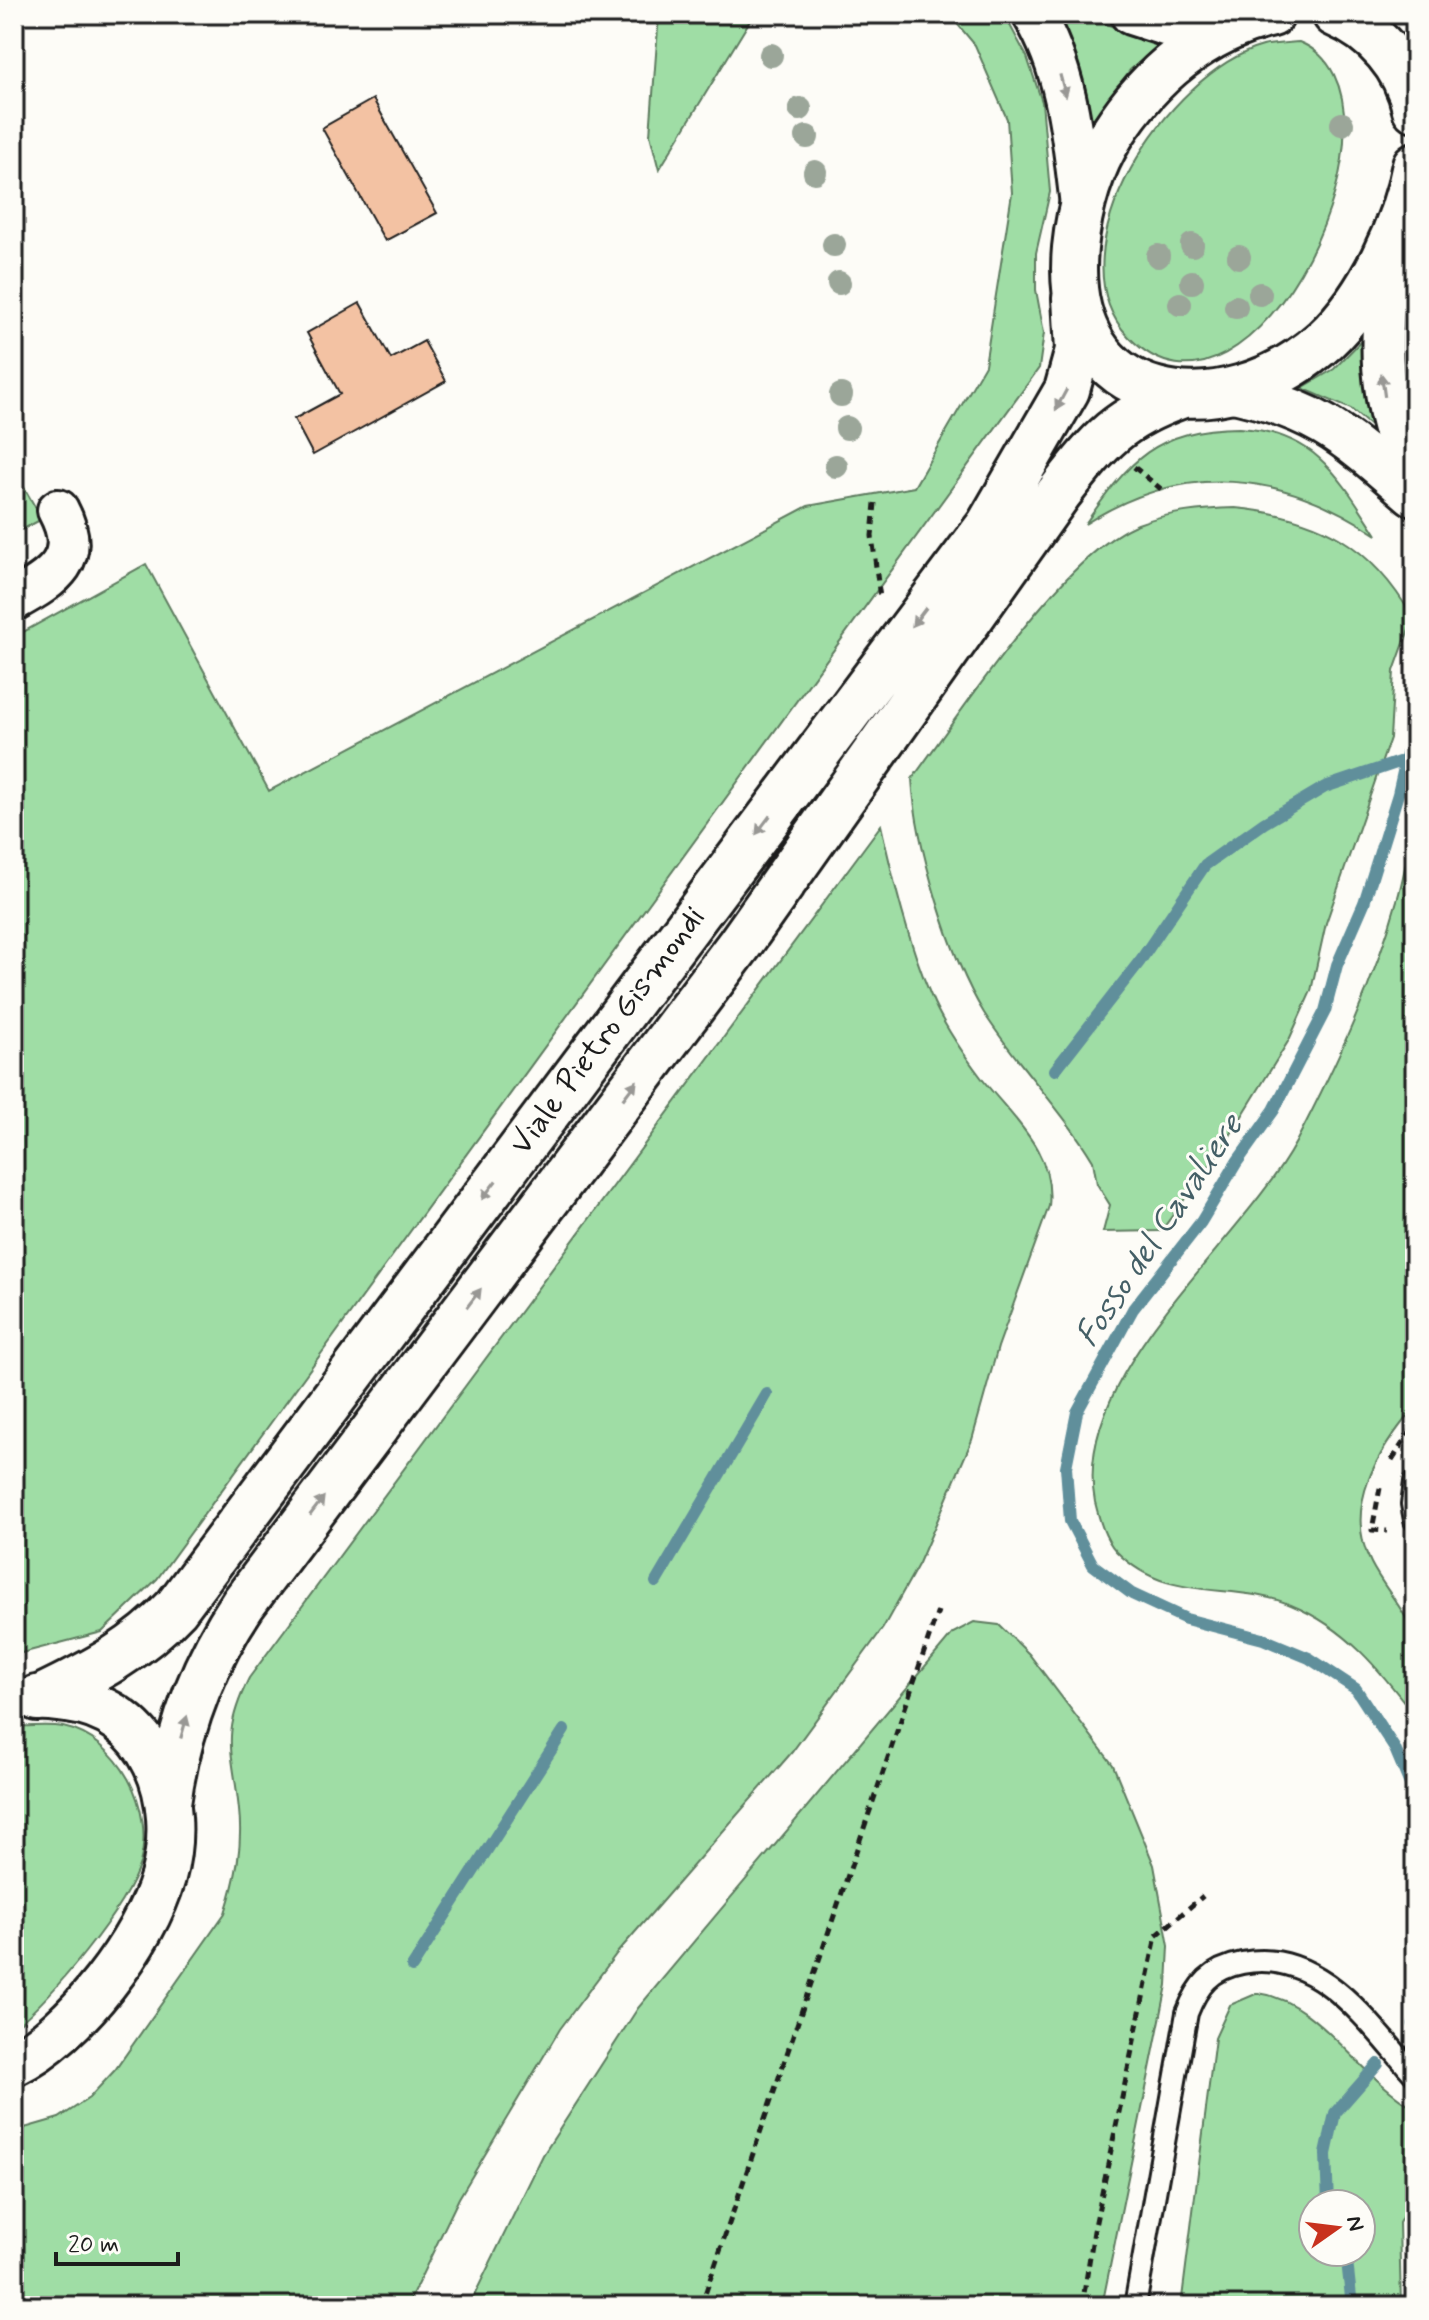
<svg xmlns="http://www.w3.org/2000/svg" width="1429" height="2320" font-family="Mynerve,sans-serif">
<rect width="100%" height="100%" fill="#fdfcf7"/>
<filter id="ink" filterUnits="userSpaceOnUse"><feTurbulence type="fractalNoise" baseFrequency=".0125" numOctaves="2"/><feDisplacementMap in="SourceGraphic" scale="16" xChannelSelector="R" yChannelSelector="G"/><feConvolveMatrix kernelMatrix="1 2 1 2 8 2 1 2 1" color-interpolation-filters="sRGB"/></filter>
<g filter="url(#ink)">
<!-- green -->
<path fill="#9fdda5" stroke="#5e7c60" stroke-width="2" fill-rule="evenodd" d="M659,14H754L659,170L650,135Z
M949,14H1004L1027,57L1042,102L1050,192L1036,253V290L1044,333L1039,368L157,1579L102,1632L14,1655V637L146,564L269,791L808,506L914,487L985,365L1012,193L1007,119L975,45Z
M1052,14H1085L1131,35L1170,37L1130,70L1087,130Z
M1299,42C1429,93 1252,469 1128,336C1049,251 1170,71 1263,46C1275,43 1288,43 1299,42Z
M1366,336L1381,435L1351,409L1302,388L1334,369Z
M1239,428C1315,432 1339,476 1377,535C1282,471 1183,461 1085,524C1130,460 1155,429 1239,428Z
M14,470L42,519L14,534Z
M1235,508C1318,516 1371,544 1413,618L1394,671L1390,738L1326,923L1311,991L1289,1040L1223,1147L1161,1231L1103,1232L1110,1205L1097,1184L1093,1161C1062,1109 1017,1065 984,1013C949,956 916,845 912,779C962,712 1064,553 1138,524C1169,512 1202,509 1235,508Z
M1415,820V1407C1379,1449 1342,1507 1371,1563C1383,1587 1406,1611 1415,1637C1421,1654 1415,1696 1415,1716C1380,1670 1347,1628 1291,1605C1232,1580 1168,1605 1116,1551C1104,1538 1099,1518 1095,1502C1070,1373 1240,1246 1296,1142C1337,1063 1374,983 1398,897C1405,872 1409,846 1415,820Z
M881,825C894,883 908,942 931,996C943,1025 964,1055 983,1080C1013,1119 1055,1151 1049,1206L998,1347L972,1440L919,1563L883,1628L792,1752L617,1953L560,2029L459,2198L407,2306H14V2131L59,2118L89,2098L115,2070L225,1913C236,1879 243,1846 239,1810C233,1750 220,1737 249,1678Z
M974,1622L999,1625L1029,1654L1113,1765L1154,1865L1169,1946L1167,1985L1102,2306H469L543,2155L638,2008L953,1633Z
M14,1726C30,1727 48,1724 63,1727C120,1739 155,1809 140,1863C126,1909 51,1998 14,2028Z
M1258,1993C1319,2000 1359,2078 1415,2108V2194L1399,2223L1401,2306H1181L1215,2038L1230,2005ZM1313,2204H1361V2252H1313Z"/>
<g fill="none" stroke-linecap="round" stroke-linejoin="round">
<!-- stream -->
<path stroke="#618f9b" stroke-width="12" d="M1415,719L1398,794L1364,903L1337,965L1325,1011L1274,1110L1237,1162L1201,1222L1133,1309L1077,1412L1066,1467L1070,1521L1093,1565L1132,1594L1186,1619L1263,1639L1309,1658L1356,1689L1395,1749L1415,1796
M1055,1070L1140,961L1205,865L1264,823L1325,787L1405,760
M656,1582L767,1394
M412,1967L564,1730
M1414,2024L1415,2022
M1328,2204L1326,2154L1335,2113L1378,2064
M1346,2252L1352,2306"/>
</g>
<!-- building -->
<path fill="#f3c2a3" stroke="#1c1c1c" stroke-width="2" d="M373,99L437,213L385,241L322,128Z
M360,303L391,359L424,341L446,381L313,455L294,419L340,394L307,333Z"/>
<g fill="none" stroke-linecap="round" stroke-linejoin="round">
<defs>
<path id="lane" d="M1415,1482L1412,1504L1415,1520
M1135,2306L1187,2013C1198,1985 1211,1969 1242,1963C1320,1947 1370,2026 1415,2075"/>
<path id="street" d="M1033,14C1068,72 1073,139 1081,205
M1131,14L1165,25L1226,28
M1392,248C1377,338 1376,401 1415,485
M1224,390C1316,408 1344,435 1413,495
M14,600C54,578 84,559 58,510"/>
<path id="secondary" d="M1272,14C1204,29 1149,76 1112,134C1090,169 1079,208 1075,248C1060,412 1224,432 1325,340C1370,298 1404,225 1415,165
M1335,14C1375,31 1406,66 1415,109
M42,1697C92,1673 138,1649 176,1608L989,525L1067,390L1078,350L1075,298
M168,1803C178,1731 202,1665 243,1604L739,945L1059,493C1100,441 1116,419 1180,396
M14,2063C74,2035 145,1941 163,1877C184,1800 154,1711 67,1700C57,1699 47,1697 37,1698"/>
</defs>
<!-- lane casing -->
<use href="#lane" stroke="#1c1c1c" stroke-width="26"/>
<!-- street casing -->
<use href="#street" stroke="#1c1c1c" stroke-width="46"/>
<!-- secondary casing -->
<use href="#secondary" stroke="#1c1c1c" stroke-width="50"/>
<!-- path -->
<path stroke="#1c1c1c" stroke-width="5" stroke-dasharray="8 6" stroke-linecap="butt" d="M1134,467L1161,489
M875,503L872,536L880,598
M1392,1460L1415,1424
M1380,1488L1372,1530L1387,1531
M701,2306L938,1611
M1082,2306L1094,2231L1156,1936L1203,1896"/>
<!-- lane -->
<use href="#lane" stroke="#fdfcf7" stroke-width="20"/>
<!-- street -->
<use href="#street" stroke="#fdfcf7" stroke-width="40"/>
<!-- secondary -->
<use href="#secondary" stroke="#fdfcf7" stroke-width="44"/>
</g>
<!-- trees -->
<g fill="#9ba699">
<circle cx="771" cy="55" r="12"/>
<circle cx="800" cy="109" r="12"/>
<circle cx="1342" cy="124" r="12"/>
<circle cx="807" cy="137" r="12"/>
<circle cx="815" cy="172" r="12"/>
<circle cx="834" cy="245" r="12"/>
<circle cx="1192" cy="245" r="12"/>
<circle cx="1158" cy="256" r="12"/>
<circle cx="1239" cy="257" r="12"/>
<circle cx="1192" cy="282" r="12"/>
<circle cx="839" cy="283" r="12"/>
<circle cx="1260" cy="294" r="12"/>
<circle cx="1180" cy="304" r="12"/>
<circle cx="1236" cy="307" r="12"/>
<circle cx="841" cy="395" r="12"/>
<circle cx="847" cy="428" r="12"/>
<circle cx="836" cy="466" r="12"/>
</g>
<!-- one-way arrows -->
<defs><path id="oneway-solid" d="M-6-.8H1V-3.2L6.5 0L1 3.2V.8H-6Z" transform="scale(2)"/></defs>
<g fill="#989794">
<use href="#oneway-solid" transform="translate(1063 86) rotate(75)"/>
<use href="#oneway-solid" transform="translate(1383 385) rotate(-98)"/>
<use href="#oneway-solid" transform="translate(1061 400) rotate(118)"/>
<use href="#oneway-solid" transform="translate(919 617) rotate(127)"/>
<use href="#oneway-solid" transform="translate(763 825) rotate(127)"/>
<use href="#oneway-solid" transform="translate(630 1090) rotate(-53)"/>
<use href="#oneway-solid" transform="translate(489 1190) rotate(127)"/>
<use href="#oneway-solid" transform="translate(474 1298) rotate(-53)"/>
<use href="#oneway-solid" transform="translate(317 1506) rotate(-53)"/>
<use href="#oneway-solid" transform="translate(184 1727) rotate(-74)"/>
</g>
</g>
<g text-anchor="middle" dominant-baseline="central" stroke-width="6" stroke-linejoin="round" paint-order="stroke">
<!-- street labels -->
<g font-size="32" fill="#1c1c1c" stroke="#fdfcf7">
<text transform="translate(608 1031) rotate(-53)">Viale Pietro Gismondi</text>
</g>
<!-- water labels -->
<g font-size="34" font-style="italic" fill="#445f66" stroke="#fdfcf7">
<text transform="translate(1160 1231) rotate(-56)">Fosso del Cavaliere</text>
</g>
</g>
<!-- margin -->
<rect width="1429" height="2320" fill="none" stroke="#fdfcf7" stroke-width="48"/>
<rect x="24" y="24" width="1381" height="2272" fill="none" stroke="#1c1c1c" stroke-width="3" filter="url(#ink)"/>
<!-- north arrow -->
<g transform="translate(1337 2228) rotate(76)"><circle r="38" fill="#fdfcf7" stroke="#a3a29f" stroke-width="2"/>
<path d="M0-6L14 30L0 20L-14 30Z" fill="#c8321e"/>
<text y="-12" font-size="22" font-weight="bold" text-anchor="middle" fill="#1c1c1c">N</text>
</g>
<!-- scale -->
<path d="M56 2252v12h122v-12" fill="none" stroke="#1c1c1c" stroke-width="4"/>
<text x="68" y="2252" font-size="24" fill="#1c1c1c" stroke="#fdfcf7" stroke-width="6" paint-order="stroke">20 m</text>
</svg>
